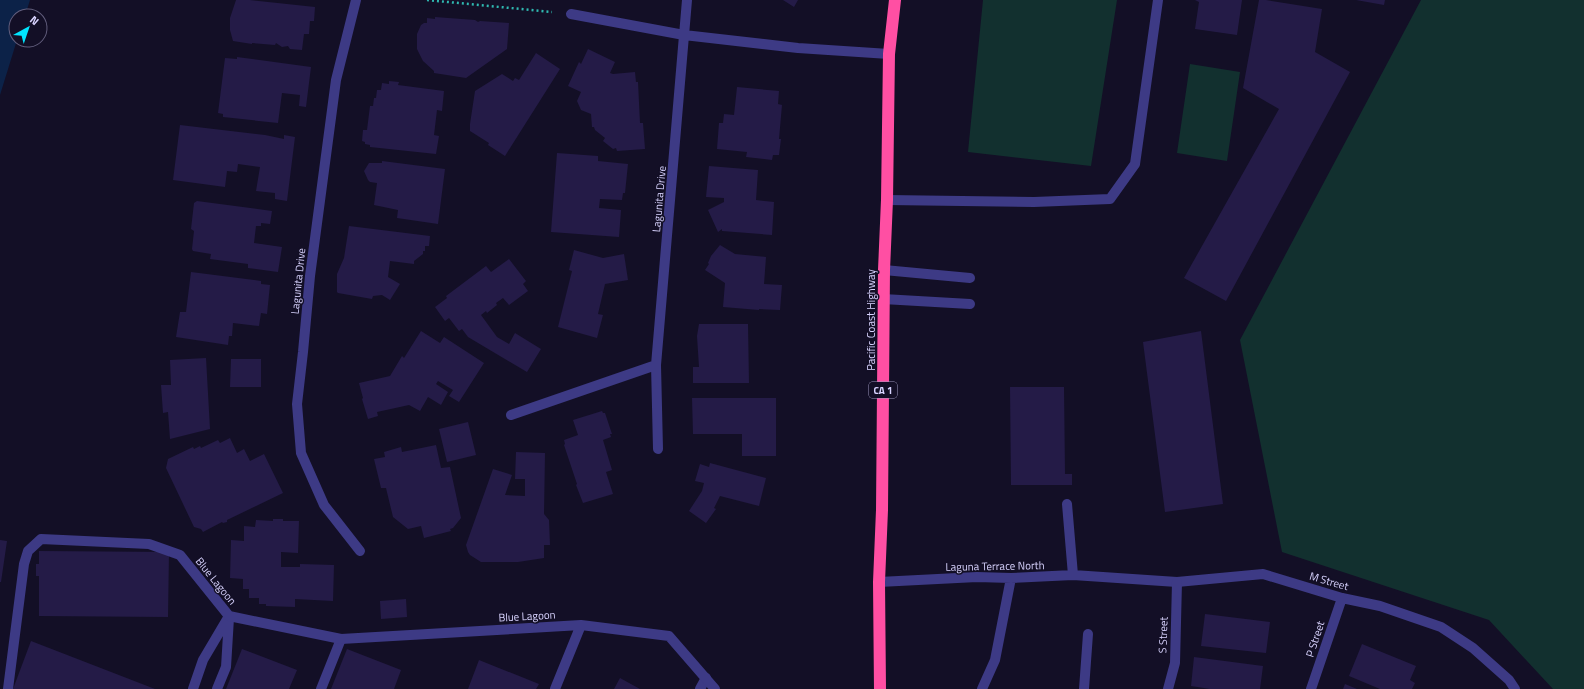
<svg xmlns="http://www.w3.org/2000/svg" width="1584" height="689" font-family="'Titillium Web',sans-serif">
<rect width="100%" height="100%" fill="#130f26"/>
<!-- green -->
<path fill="#12302f" d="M983,0H1117L1091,166L968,152Z
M1421,0H1584V689H1553L1489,620L1282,552L1240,340Z
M1190,64L1240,72L1227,161L1177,153Z"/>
<!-- water -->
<path fill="#0c2248" d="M0,0H30L25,16H16V40H17L0,95Z"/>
<!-- building -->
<path fill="#241b47" d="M236,0H250L315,7L314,21H310L309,34H304L302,50L290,49L288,46L282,47L276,43L275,45L252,43V44L233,41L230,30V18Z
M783,0H798L794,7Z
M1195,0H1242L1237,35L1195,29L1199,2Z
M1259,0H1266L1322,9L1315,52L1350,72L1226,301L1184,278L1279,109L1243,88Z
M1356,0H1385L1384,5Z
M435,17L475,20L478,22L480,21L509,23L507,49L466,78L434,73V71L423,61L417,49V34L421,25L424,23H427V18L435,19Z
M588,49L615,62L610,73L613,74L635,72L636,82H638L640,123H643L645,149L617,151L616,148L613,149L603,141L605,138L595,130L594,127H592L591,114L581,110L577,101L581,92L568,86L579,62L581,64Z
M536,53L560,69L505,156L488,145L489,143L470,131V124L475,91L502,74L513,81L515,78L519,80Z
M237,57L311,67L306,107L299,106L300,95L282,93L278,123L223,117V114L218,113L225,58L237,59Z
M389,81L399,82L398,85L444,91L442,111L437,110L434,135L439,136L436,154L370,147V145L365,144V142L362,141L363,130H367L370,106H373L374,98H376L377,90H381L382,83L389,84Z
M737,87L779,91L778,104L782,105L779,139H781L779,155H773L772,160L746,157L747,152L717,149L719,123H723L724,114L734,115Z
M180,125L265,135L284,139V135L295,137L287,201L275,199V193L256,191L260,167L238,164L237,172L227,171L225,187L173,180Z
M557,153L598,156V161L628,164L625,193H623L622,200L600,199L599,208L621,210L619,237L551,232Z
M382,161L445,169L438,224L397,218L398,210L374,205L377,183L370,182L368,180L364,171L369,163H382Z
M709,166L758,170L756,200L774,202L772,235L722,231V229L718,232L708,210L724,202V198L706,197Z
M197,201L272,211L270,224L261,223V226H256L254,243L282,247L278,272L248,268V264L210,259L211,254L193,251L192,249L194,231L191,229L194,203Z
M349,226L430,236L429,246H425V251H423V254L414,261V264L390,261L388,277L400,284L390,300L382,295L373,296L372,299L338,293L337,292V274L344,258Z
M720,245L735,254L766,257L764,284L782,285L780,310L759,309V310L723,307L725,283L705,270L709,264L708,263L711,256Z
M574,250L603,258L624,254L628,280L605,284L598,314L603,315L597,338L558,327L572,271L569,270Z
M509,259L526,281L523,284L528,291L509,305L503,298L496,303L497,305L487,313L486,311L481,315L497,337L509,344L515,333L541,349L527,372L468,337L462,329L459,331L449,318L445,321L435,307L447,298L446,296L486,266L491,272Z
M191,272L261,281V284L270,285L267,314L261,313L259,326L233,323L232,336H229L228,345L176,337L180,312H186Z
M699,324H748L749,383H693V367H699L697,336Z
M421,331L440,343L444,337L484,363L459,402L449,396L453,390L438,381L436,384L448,392L441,405L428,397L420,411L409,405L377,412L378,416L368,419L362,399L363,398L359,383L390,376L402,356L404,358Z
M1201,331L1223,504L1165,512L1143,342Z
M206,358L210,429L170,439L168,412L163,413L161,385H171L170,360Z
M231,359H261V387H230Z
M1010,387H1064L1065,474H1072V485H1011Z
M692,398H776V456H742V434H693Z
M602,411L603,413H605L612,434H610L611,437L603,440L612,470L606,472L613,494L583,503L576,485L577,484L564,445L565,444L564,440L578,435L573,420Z
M468,422L476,455L447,462L439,429Z
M230,438L237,453L244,449L250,461L264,454L283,493L227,520V522L223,523L222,522L203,532L201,529L194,527L166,468L168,459L193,447L194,449L200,446L201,448L218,440L220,443Z
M436,445L441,468L450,467L461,518L453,528L450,529L451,531L424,538L421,526L408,529L393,517L386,488H381L374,459L385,457L384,452L401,447L402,452Z
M516,452L545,453L544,514L549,520L550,545H544V558L518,562H481L470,555L468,552L466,545L493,469L512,475L505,495L525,496V479H515Z
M710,463L766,478L759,506L720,496L714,508L716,509L706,523L689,511L702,491L704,483L695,481L700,464L709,467Z
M273,519H283V521H299L298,553L281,552V567H300V564L334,565L333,601L295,599V607L266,606V604H259V598H249V589H243V579L230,578L231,540L244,541V526L255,527L256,520L273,521Z
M0,540L7,541L1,582H0Z
M39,551L169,552L168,617L39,616V576H36V564H39Z
M406,599L407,617L381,619L380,601Z
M1205,614L1270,622L1266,653L1201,646Z
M31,641L155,689H13Z
M1362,644L1416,666L1410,680L1415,683L1412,689H1380L1349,676Z
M242,649L297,670L289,689H226Z
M347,649L401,670L394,689H331Z
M1194,657L1263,666L1260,689H1210L1191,686Z
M479,660L539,684L536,689H468Z
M620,678L640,689H614Z
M1345,684L1357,689H1343Z"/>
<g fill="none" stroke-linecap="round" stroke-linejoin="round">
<!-- path -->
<path stroke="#2fb8b0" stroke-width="2.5" stroke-dasharray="2 3" stroke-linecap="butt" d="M427,0L552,12"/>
<!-- lane -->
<path stroke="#3d3a85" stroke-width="10" d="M887,200L1034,202L1110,199L1135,164L1158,0
M884,270L970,278
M883,299L970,304
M1067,504L1073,575
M879,582L977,577L1011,578L1073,575L1177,582L1263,574L1342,598L1380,606L1441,627L1473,648L1509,680L1515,689
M193,689L203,660L229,616
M217,689L226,667L229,618
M321,689L341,639
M700,689L706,678
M982,689L995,660L1011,578
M1084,689L1088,634
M1311,689L1342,598"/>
<!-- street -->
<path stroke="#3d3a85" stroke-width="10" d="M356,0L336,80L310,276L303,352L297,404L301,453L324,505L360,551
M571,14L684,35L798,48L889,54
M511,415L656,365
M658,449L656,365L687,0
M8,689L24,564L28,551L41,539L149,544L180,555L229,616L341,639L581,625L669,636L715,689
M555,689L581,625
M1168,689L1175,663L1177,582"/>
<!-- highway -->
<path stroke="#ff4fa3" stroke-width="12" d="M880,689L879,582L882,510L884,270L887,200L889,54L895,0"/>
</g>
<g text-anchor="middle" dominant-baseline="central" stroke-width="3" stroke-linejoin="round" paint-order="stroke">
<!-- shield labels -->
<rect fill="#130f26" stroke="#9e99be" stroke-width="1" x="869" y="382" width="28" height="16" rx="3"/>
<g font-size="10" font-weight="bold" fill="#d9d4ff">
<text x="883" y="390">CA 1</text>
</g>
<!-- street labels -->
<g font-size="11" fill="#d9d4ff" stroke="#130f26">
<text transform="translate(659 199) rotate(-85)">Lagunita Drive</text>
<text transform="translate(298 281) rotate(-84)">Lagunita Drive</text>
<text transform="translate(871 320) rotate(-90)">Pacific Coast Highway</text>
<text transform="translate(995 566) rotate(-1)">Laguna Terrace North</text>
<text transform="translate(216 581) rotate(51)">Blue Lagoon</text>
<text transform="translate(1329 581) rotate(16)">M Street</text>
<text transform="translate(527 616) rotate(-3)">Blue Lagoon</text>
<text transform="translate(1163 635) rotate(-88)">S Street</text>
<text transform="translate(1315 639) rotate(-72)">P Street</text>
</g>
</g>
<!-- north arrow -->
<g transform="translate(28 28) rotate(40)"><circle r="19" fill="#130f26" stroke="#625e7d"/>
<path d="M0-3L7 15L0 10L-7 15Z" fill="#00e5ff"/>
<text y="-6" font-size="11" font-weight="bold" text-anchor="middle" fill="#d9d4ff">N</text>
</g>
</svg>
